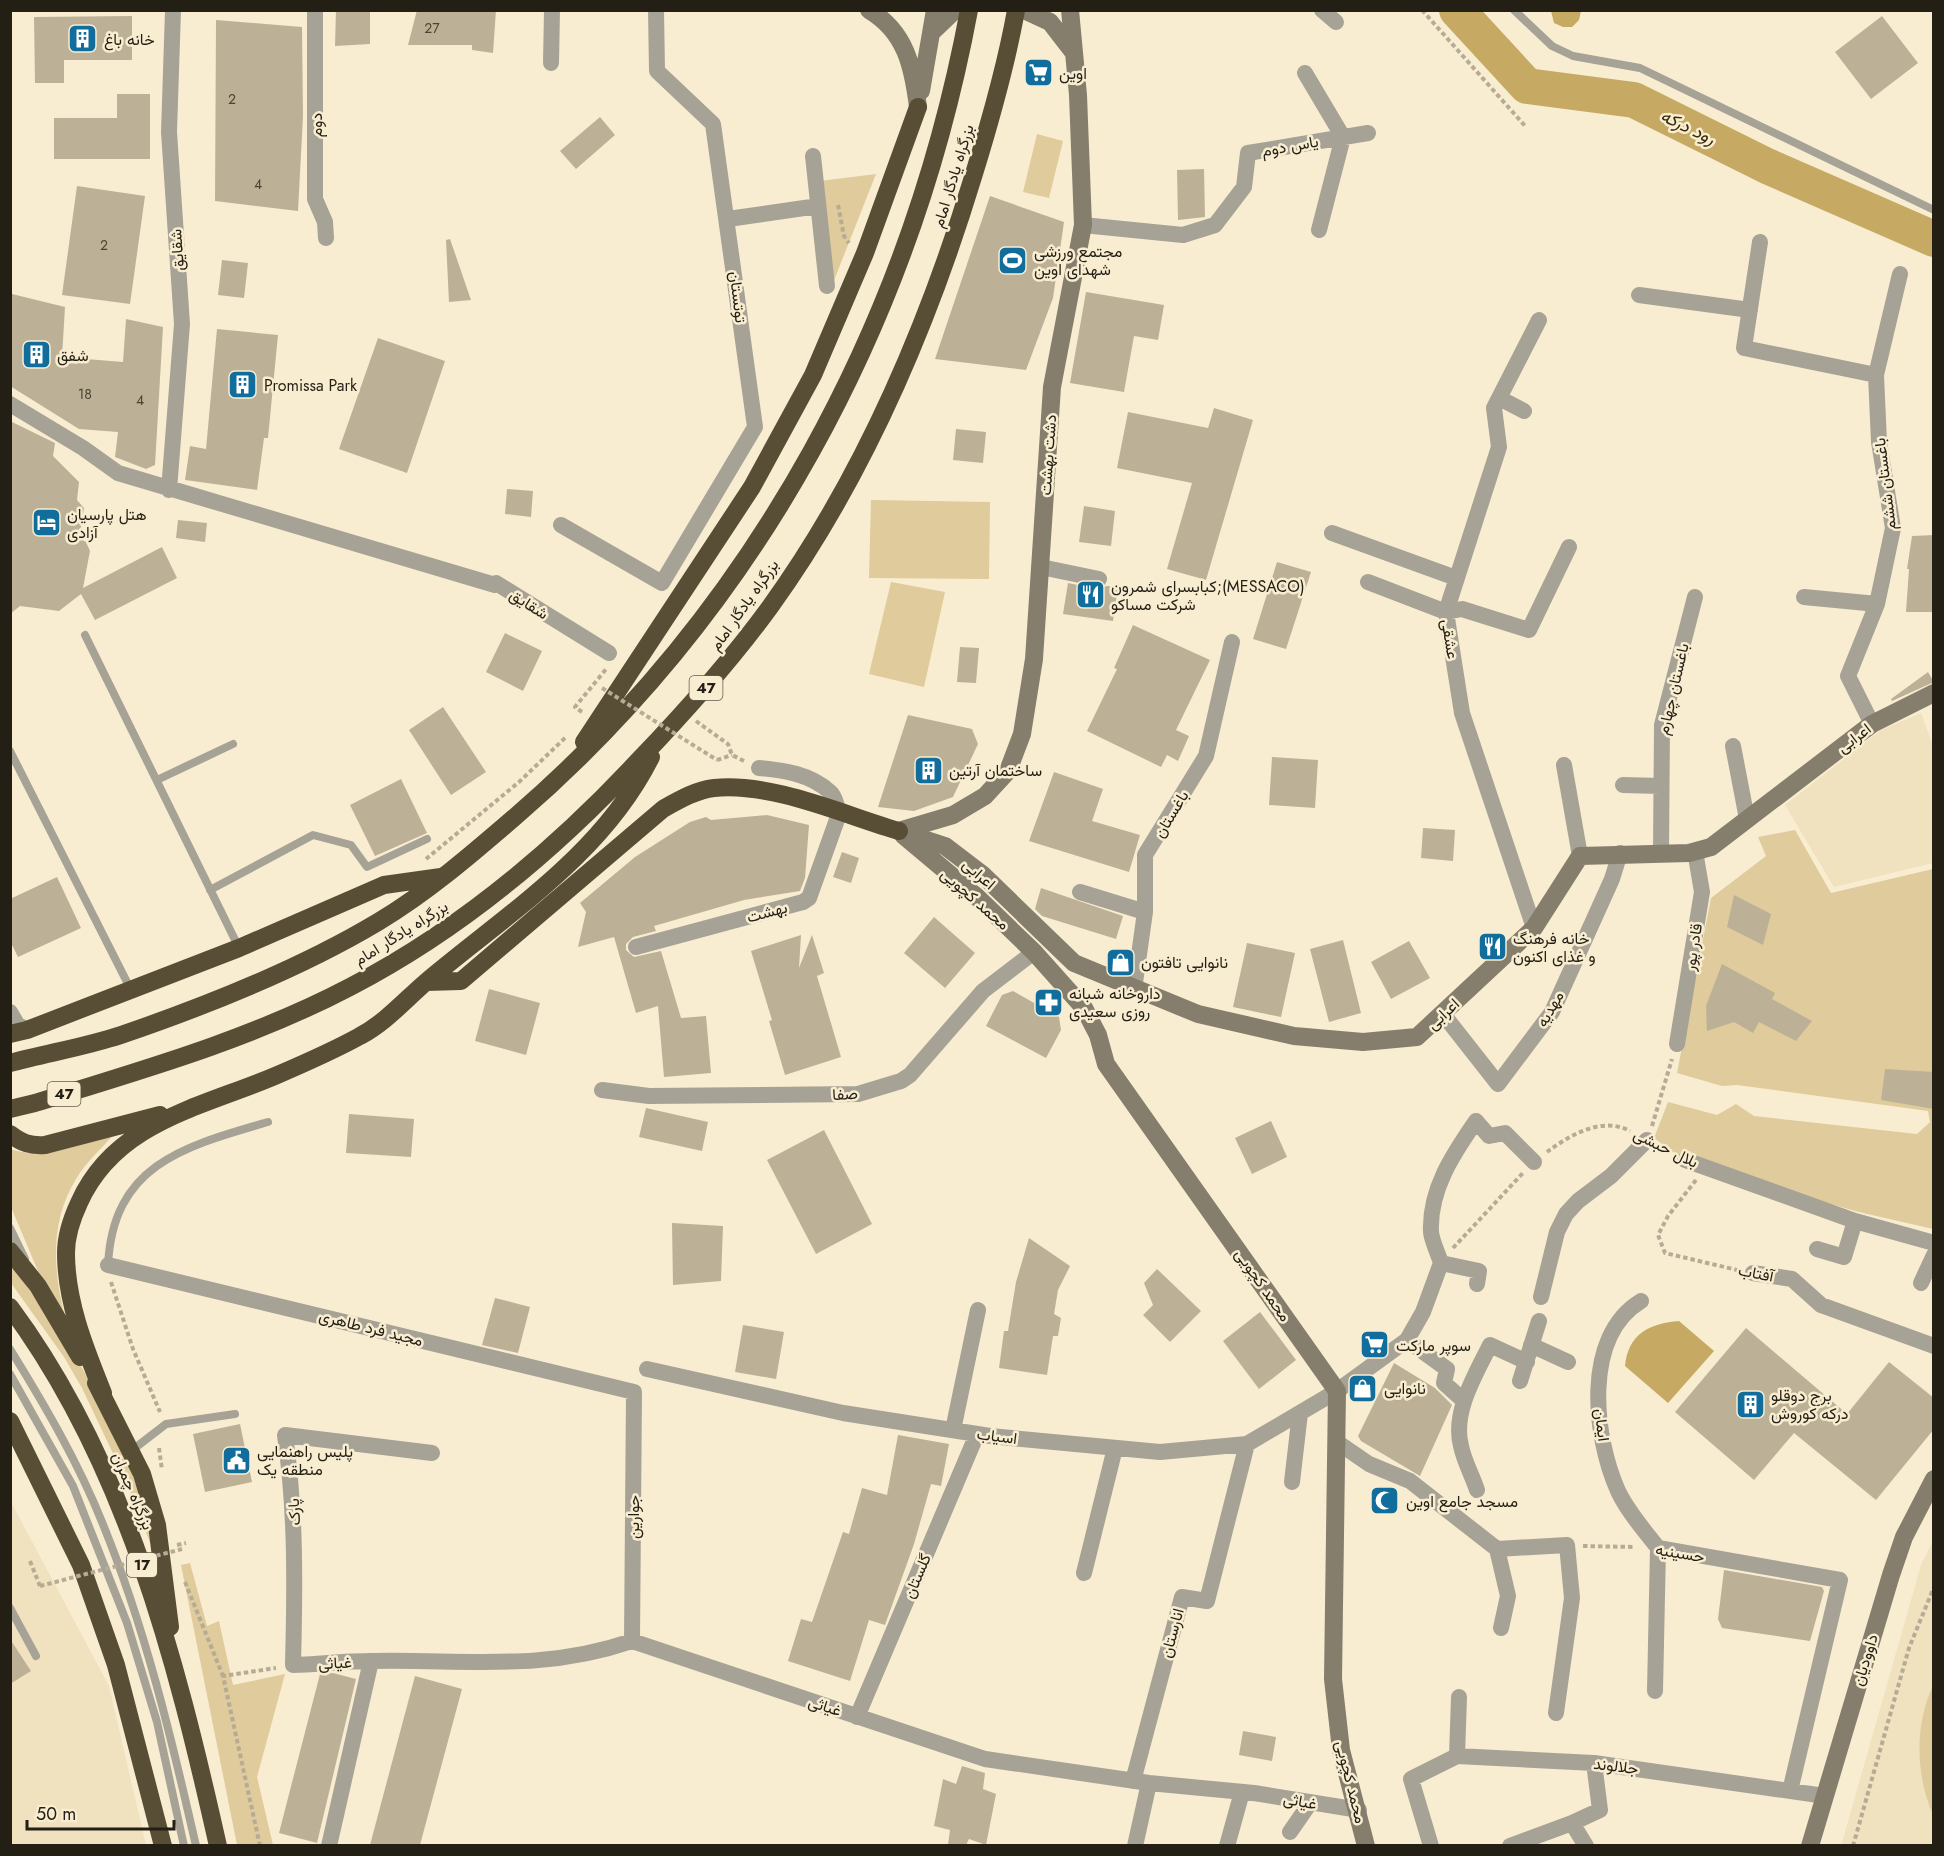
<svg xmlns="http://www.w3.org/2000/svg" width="1944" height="1856" font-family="Jost,Vazirmatn,sans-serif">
<rect width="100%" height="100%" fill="#f9edd1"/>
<!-- built -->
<path fill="#f0e1bf" d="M1921,713L1933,746V863L1834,887L1785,805L1881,730Z
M10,1500L109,1686L146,1845H11Z
M1933,1541V1845L1841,1846L1921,1565Z"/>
<!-- green -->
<path fill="#dfcb9b" d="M1037,134L1063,141L1049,198L1023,192Z
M876,174L833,283L820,181Z
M871,500L990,502L989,579L869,578Z
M891,582L945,592L924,687L869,674Z
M1795,830L1831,893L1933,869V1229L1859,1212L1691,1165L1654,1138L1668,1102L1717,1115L1736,1104L1754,1116L1917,1134L1930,1122L1928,1111L1737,1085L1722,1086L1677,1073L1711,898L1766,856L1758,837Z
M115,1133C102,1148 86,1162 76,1179C47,1226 54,1281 69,1331L43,1283L11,1207L10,1149C44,1161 82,1143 115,1133Z
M10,1261L82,1368L111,1421L138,1477L151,1545L126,1481L82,1388L64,1357L11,1283Z
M190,1563L207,1626L219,1621L233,1685L285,1674L257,1777L273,1845H237L181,1565Z
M1933,1686H1934L1933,1815C1916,1776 1914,1725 1933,1686Z"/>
<!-- water -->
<path fill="#c6aa63" d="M1551,11H1581L1579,20L1572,27H1563L1554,23Z
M1679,1321L1714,1351L1668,1403L1625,1366C1628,1334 1650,1323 1679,1321Z"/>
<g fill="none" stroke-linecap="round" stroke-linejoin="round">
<!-- river -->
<path stroke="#c6aa63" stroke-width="36" d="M1457,10L1527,86L1634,100L1767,166L1934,239"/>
</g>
<!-- building -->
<path fill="#bcb196" d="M336,10H370V44L335,46Z
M417,10H496L493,53L472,50V45H408Z
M132,16V60H64V83H35L34,17Z
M1882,16L1918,63L1871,99L1835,52Z
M216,20L302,27L303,116L298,211L215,201Z
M117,94H150V159H54V118H117Z
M600,117L615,135L576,169L560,151Z
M1204,169L1205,217L1178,220L1177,170Z
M77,186L145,196L130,304L62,295Z
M990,196L1064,222L1053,298L1026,370L935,359Z
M450,239L471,300L449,302L446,240Z
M222,260L248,263L244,298L218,295Z
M1086,292L1164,305L1158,340L1134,336L1124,392L1070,383Z
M12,294L65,307L62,357L123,362L126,319L163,327L155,465L146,469L115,457L118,432L79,429L10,386Z
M217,329L278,335L268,438H264L257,490L185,480L190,446L206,449Z
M378,338L445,361L407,473L339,449Z
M1214,408L1253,420L1206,580L1167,569L1192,483L1117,468L1128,412L1208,428Z
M10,421L55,443L53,456L79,482L77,500L84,508L79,538L86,542L90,551L83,588L162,547L177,578L95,620L81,594L59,611L20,606L10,614Z
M956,429L986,432L983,463L953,460Z
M507,489L533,491L531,517L505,514Z
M1084,506L1115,511L1111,546L1079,542Z
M178,520L207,523L205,542L176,538Z
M1934,535V612H1906L1909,569H1907L1912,536Z
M1277,562L1311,572L1286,649L1253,639Z
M1068,583L1097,589L1107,586L1118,587L1113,621L1063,614Z
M1133,625L1210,660L1176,730L1189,736L1178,761L1167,755L1161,767L1087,731L1117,669L1114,668Z
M505,633L542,651L523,691L486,672Z
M960,647L979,648L976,683L957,682Z
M1928,672L1934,682L1892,701L1891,699Z
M443,707L486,772L451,795L409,730Z
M908,715L972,729L978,744L953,797L914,811L878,807Z
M1272,757L1318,760L1315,808L1269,805Z
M1054,772L1103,789L1092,821L1140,835L1129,872L1029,841Z
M401,779L427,833L375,856L350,805Z
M767,815L809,825L805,878L800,891L744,900L654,926L656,931L633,937L626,944V950L634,957L661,951L681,1018L706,1016L711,1073L664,1077L658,1006L636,1013L614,937L578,947L586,912L580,903L635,857L690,822L706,817L711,820Z
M1423,828L1455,830L1453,861L1421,858Z
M842,852L859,858L851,883L833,877Z
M57,877L81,928L18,957L10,941V899Z
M1041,888L1123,916L1116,939L1042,916L1035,909Z
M1734,895L1771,914L1763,945L1727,927Z
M934,917L975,953L945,988L904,953Z
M801,935L799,968L812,935L824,973L817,976L841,1057L785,1075L769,1021L772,1020L751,951Z
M1343,940L1361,1013L1329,1022L1310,949Z
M1409,941L1430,978L1391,999L1371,962Z
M1247,943L1295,953L1281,1017L1233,1007Z
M1722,964L1775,993L1772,999L1812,1021L1796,1041L1759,1022L1753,1033L1734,1022L1707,1031L1706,1006Z
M489,989L540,1003L526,1055L475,1041Z
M1013,991L1059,1017L1061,1030L1046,1058L986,1026L1002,995Z
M1885,1069L1934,1072V1109L1881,1100Z
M646,1108L708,1122L702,1151L639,1137Z
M349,1114L414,1119L411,1157L346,1153Z
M1271,1121L1287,1157L1252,1174L1235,1138Z
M824,1130L872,1224L816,1254L767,1160Z
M672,1223L723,1226L721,1281L673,1285Z
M1029,1238L1070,1266L1058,1290L1054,1314L1061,1318L1058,1336H1053L1047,1375L999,1368L1004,1331H1008L1016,1282Z
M1157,1269L1201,1311L1170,1342L1143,1315L1153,1305L1144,1283Z
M495,1298L530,1307L518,1353L482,1345Z
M1260,1312L1296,1360L1259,1389L1223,1341Z
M743,1325L784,1332L776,1379L735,1372Z
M1746,1328L1847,1414L1889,1362L1934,1398V1429L1876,1500L1794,1433L1754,1480L1675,1412Z
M1394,1363L1435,1388L1452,1405L1420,1476L1361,1441L1358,1436Z
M240,1424L252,1482L205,1492L193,1434Z
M898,1435L949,1444L941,1486L931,1484L914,1544L885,1625L869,1620L850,1681L788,1661L801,1619L812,1622L843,1532L849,1534L862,1488L887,1495Z
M1724,1570L1822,1587L1824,1591L1810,1641L1722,1628L1718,1619Z
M10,1639L31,1671L10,1684Z
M333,1673L356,1679L317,1843L279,1833L320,1674Z
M415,1676L462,1689L420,1845H370Z
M1243,1731L1276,1737L1272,1761L1239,1755Z
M962,1766L985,1773L983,1789L996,1794L986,1845L969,1839L966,1845H948L950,1830L934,1826L943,1779L956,1784Z"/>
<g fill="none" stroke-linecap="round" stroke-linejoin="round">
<!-- path -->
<path stroke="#b6ac96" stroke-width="4" stroke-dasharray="4.5 3" stroke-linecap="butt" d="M1422,10L1526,127
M838,205L844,236L849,243
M582,712L575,707L607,668
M696,721L728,744L732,755L744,761
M717,760L732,755
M426,859L519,782L567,736
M1652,1126L1672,1059
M1547,1152C1570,1135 1602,1116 1630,1131
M1696,1180L1668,1216L1658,1235L1665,1253L1737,1270
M1453,1248L1523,1173
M111,1282L133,1349L160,1412
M159,1448L162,1470
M177,1545L186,1543
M1583,1546L1635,1547
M30,1561L40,1586
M185,1582L223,1676
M260,1846L223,1676L276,1668
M1853,1846L1909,1648L1934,1587"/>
<!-- lane -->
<path stroke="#a7a296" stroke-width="8" d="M1514,10L1552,46L1573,56L1640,68L1934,210
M85,635L239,948
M10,751L131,990
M157,780L233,744
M210,890L313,835L351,845L367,867L427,839
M10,1228L25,1259
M108,1265C113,1164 185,1146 268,1122
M10,1349C44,1404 78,1462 102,1522C145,1627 171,1736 196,1846
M10,1374L73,1486L127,1623L157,1722L184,1846
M131,1451L166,1424L235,1414
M10,1608L36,1656"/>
<!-- street -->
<path stroke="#a7a296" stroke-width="16" d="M315,10V199L325,222L326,238
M1322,10L1336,22
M551,63L552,10
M1305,73L1343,137L1319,230
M813,156L827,286
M728,219L818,206
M1083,225L1183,235L1215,225L1244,187L1248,153L1368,133
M1760,242L1744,348L1876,375
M1639,295L1750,310
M1501,399L1524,411
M10,404L83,448L118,473L495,585L496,583L609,653
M169,490L182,324L169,132L173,10
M561,525L662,583L755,427L713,124L657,71L656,10
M1332,533L1456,578
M1041,567L1099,579
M1368,582L1446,612L1462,609L1529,630L1569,547
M1804,597L1877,604
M1872,724L1848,676L1877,604L1893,528L1879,442L1876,375L1900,274
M1733,746L1747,819
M1564,765L1580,856
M1623,785L1661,786
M1661,853L1662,725L1695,597
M1080,892L1145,912
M1534,928L1462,713L1446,612L1499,447L1494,408L1539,320
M636,947L803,902L809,898L839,814C837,807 835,796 830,792C811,774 783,770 759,768
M1134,990L1145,912V855L1206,756L1232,642
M10,1012L17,1024L27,1030
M1443,1014L1498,1084L1552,1012L1612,879L1620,853
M1677,1044L1702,892L1695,851
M602,1090L649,1096L858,1094L901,1081L910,1075L983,991L1034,952
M1685,1160L1855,1221L1934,1243
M1817,1249L1844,1257L1855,1221
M1441,1263C1438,1253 1432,1242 1431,1232C1429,1190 1453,1154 1476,1121L1489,1136L1505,1133L1534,1162
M1441,1263L1479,1271L1477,1284
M108,1265L634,1392L632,1641
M1753,1273L1792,1279L1821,1305L1934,1346
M1921,1283L1934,1255
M1541,1297L1557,1232L1566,1214L1578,1201L1611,1176L1647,1140
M1641,1301C1582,1337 1594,1437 1618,1491C1628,1512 1644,1530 1658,1548
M1407,1340L1447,1369L1444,1383L1464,1401
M1531,1345L1568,1362
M647,1369L843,1413L990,1436L1160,1452L1247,1444L1337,1391L1407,1340L1423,1312L1441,1263
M1520,1381L1539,1321
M953,1430L978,1310
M1337,1442L1369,1464L1410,1481L1497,1549L1567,1545L1572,1598L1556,1713
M432,1453L285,1435C296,1512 295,1587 293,1665C319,1664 346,1661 372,1661C465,1659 542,1672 632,1641L985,1759L1149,1783L1254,1793L1359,1810
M1292,1482L1300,1413
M1477,1490C1472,1475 1464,1461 1461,1446C1452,1412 1476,1374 1490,1345L1527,1362
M1658,1548L1840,1580L1790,1791
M1497,1549L1508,1596L1501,1628
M1084,1573L1115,1448
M1655,1691L1658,1548
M857,1717L977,1434
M1457,1756L1459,1697
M1133,1781L1182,1597L1207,1601L1247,1444
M1572,1823L1586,1846
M1290,1832L1310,1803
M329,1846L371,1661
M1135,1846L1149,1783
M1227,1846L1242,1792
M1431,1846L1411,1779L1457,1756L1594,1763L1825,1796
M1510,1846L1572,1823L1600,1810L1594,1763"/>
<!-- secondary -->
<path stroke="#857e6d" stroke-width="18" d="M869,10C906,32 913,67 918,107
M1024,10L1050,22L1074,53
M931,33L955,10
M921,91L935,10
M899,831L945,846L983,875L1074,963L1198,1014L1294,1036L1363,1042L1417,1037L1534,928L1580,856L1689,853L1711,847L1872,724L1934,693
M899,831L953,815L985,796L1008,771L1022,734L1034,659L1052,387L1083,225L1078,95L1070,10
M903,835L977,897L1034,952L1084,1008L1098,1035L1106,1064L1337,1391L1333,1679L1341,1750L1366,1846
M1810,1846L1891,1575L1904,1537L1934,1479"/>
<!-- highway -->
<path stroke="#584e36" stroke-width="18" d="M584,742L752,487L813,375L865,253L918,107
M426,982L461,981L663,809C679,800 696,790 714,788C772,782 844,815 899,831
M10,1034L27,1030L239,948L384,885L441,877
M10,1063C47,1053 85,1047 121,1035C206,1006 301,968 378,922C428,892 472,854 516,816C757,608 911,322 969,10
M10,1109L35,1103C142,1070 251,1039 350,987C460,930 554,851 638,761C685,712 730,662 770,607C863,478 927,328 973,177C990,122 1006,67 1016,10
M10,1134C22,1143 30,1146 45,1145L160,1115
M10,1251L38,1286L80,1357
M10,1307C126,1463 176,1659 218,1846
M96,1383L142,1474L157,1525L170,1627
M103,1393C85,1348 66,1302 66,1253C66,1236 72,1218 79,1203C115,1122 202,1107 275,1076C303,1064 333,1051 360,1036C385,1023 405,1000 426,982C508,913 602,855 651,757
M10,1421L81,1565L116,1665L163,1846"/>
<!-- path-bridge -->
<path stroke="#b6ac96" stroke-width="4" stroke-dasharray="4.5 3" stroke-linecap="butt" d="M602,688L717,760
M40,1586L182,1549"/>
</g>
<!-- icons -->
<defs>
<symbol id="building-square" viewBox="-11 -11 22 22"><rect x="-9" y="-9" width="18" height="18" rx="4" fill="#106d9c" stroke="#f9edd1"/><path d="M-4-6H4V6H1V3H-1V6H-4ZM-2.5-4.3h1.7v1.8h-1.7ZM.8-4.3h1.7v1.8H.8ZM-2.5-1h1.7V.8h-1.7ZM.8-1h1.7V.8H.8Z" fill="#fff"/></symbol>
<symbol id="supermarket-square" viewBox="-11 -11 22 22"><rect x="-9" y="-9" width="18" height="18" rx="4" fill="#106d9c" stroke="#f9edd1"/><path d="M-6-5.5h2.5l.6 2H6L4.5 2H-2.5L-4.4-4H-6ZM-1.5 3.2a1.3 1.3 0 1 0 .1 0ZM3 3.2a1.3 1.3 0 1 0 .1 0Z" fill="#fff"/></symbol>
<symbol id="stadium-square" viewBox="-11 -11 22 22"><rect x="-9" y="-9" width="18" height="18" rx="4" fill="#106d9c" stroke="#f9edd1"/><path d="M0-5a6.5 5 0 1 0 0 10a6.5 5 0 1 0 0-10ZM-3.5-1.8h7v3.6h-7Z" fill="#fff"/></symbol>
<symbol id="hotel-square" viewBox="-11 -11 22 22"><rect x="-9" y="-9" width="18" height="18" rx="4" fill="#106d9c" stroke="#f9edd1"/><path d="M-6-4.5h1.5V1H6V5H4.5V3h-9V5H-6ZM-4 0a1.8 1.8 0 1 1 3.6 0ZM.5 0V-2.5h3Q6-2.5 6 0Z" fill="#fff"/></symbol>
<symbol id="restaurant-square" viewBox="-11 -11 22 22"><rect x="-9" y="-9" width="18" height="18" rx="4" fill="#106d9c" stroke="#f9edd1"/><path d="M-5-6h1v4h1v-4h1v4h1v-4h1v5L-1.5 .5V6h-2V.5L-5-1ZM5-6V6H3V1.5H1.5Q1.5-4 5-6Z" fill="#fff"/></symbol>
<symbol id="shop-square" viewBox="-11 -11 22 22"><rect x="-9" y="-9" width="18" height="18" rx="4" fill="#106d9c" stroke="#f9edd1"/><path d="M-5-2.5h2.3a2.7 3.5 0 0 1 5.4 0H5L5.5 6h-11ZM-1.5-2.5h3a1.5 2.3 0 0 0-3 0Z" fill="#fff"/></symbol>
<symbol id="pharmacy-square" viewBox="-11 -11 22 22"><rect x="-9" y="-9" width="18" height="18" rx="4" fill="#106d9c" stroke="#f9edd1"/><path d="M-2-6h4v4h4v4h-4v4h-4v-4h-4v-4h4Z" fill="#fff"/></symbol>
<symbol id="civic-square" viewBox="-11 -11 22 22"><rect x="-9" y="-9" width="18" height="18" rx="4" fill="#106d9c" stroke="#f9edd1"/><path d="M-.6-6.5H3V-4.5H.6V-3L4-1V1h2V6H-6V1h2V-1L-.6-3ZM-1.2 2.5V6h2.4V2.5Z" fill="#fff"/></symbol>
<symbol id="mosque-square" viewBox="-11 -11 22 22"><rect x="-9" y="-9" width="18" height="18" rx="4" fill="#106d9c" stroke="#f9edd1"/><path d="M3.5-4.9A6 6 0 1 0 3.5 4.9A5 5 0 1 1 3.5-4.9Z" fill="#fff"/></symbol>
</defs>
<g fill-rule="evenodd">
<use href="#building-square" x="66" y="22" width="33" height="33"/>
<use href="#supermarket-square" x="1022" y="56" width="33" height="33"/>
<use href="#stadium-square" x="996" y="244" width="33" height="33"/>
<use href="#building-square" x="20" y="338" width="33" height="33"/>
<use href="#building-square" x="226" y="368" width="33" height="33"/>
<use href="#hotel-square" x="30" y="506" width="33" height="33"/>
<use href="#restaurant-square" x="1074" y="578" width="33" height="33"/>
<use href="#building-square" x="912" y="754" width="33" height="33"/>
<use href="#restaurant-square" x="1476" y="930" width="33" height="33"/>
<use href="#shop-square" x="1104" y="946" width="33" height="33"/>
<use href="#pharmacy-square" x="1032" y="986" width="33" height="33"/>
<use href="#supermarket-square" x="1358" y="1328" width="33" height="33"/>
<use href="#shop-square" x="1346" y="1372" width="33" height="33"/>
<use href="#building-square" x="1734" y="1388" width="33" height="33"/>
<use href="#civic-square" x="220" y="1444" width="33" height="33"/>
<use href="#mosque-square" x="1368" y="1484" width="33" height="33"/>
</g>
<g text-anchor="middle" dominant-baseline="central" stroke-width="5" stroke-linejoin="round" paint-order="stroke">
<!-- number labels -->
<g font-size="14" fill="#494434">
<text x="432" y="28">27</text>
<text x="232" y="99">2</text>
<text x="258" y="184">4</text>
<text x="104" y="245">2</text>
<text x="85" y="394">18</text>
<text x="140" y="400">4</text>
</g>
<!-- shield labels -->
<g fill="#f9edd1" stroke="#635d4d" stroke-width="1.5">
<rect x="689.5" y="676" width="33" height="24" rx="4.5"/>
<rect x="47.5" y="1082" width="33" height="24" rx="4.5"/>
<rect x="127" y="1553" width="30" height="24" rx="4.5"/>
</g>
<g font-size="15" font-weight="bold" fill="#231f14">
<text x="706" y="688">47</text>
<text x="64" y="1094">47</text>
<text x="142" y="1565">17</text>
</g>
<!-- poi labels -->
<g font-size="16" fill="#231f14" stroke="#f9edd1" text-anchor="start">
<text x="104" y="39">خانه باغ</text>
<text x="1059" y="73">اوین</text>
<text x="1034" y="251">مجتمع ورزشی<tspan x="1034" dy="18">شهدای اوین</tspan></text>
<text x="57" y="355">شفق</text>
<text x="264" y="385">Promissa Park</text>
<text x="67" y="514">هتل پارسیان<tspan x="67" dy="18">آزادی</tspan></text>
<text x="1111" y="586">کبابسرای شمرون;(MESSACO)<tspan x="1111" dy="18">شرکت مساکو</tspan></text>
<text x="949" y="770">ساختمان آرتین</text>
<text x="1513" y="938">خانه فرهنگ<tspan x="1513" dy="18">و غذای اکنون</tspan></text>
<text x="1141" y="962">نانوایی تافتون</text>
<text x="1069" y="993">داروخانه شبانه<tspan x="1069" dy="18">روزی سعیدی</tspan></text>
<text x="1396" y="1345">سوپر مارکت</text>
<text x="1384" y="1388">نانوایی</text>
<text x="1771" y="1395">برج دوقلو<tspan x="1771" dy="18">درکه کوروش</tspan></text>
<text x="257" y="1451">پلیس راهنمایی<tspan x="257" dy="18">منطقه یک</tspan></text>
<text x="1406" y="1501">مسجد جامع اوین</text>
</g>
<!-- street labels -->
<g font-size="16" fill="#231f14" stroke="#f9edd1">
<text transform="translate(316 125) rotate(-90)">دوم</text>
<text transform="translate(1290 146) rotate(-10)">یاس دوم</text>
<text transform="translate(953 176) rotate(-73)">بزرگراه یادگار امام</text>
<text transform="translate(177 250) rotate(-94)">شقایق</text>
<text transform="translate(738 297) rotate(83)">توتستان</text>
<text transform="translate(1048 455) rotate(-86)">دشت بهشت</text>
<text transform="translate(1885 484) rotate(-97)">باغستان ششم</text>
<text transform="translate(529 604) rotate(32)">شقایق</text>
<text transform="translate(744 605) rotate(-55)">بزرگراه یادگار امام</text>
<text transform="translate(1450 639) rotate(81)">عشقی</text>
<text transform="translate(1673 689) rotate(-77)">باغستان چهارم</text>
<text transform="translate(1854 738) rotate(-37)">اعرابی</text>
<text transform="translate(1171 814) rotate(-59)">باغستان</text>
<text transform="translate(979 874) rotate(41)">اعرابی</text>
<text transform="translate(975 899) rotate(41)">محمد کچویی</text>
<text transform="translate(767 912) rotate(-15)">بهشت</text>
<text transform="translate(401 933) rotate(-32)">بزرگراه یادگار امام</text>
<text transform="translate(1693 947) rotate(-81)">قادر پور</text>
<text transform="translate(1550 1009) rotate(-60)">مهدیه</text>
<text transform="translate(1443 1014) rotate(-43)">اعرابی</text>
<text transform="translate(845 1094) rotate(-3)">صفا</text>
<text transform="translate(1666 1148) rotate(26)">بلال حبشی</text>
<text transform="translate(1756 1273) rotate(11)">آفتاب</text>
<text transform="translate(1263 1285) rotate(55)">محمد کچویی</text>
<text transform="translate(371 1328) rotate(14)">مجید فرد طاهری</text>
<text transform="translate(1602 1425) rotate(83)">ایمان</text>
<text transform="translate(997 1436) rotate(7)">اسیاب</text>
<text transform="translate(133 1491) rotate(67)">بزرگراه چمران</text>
<text transform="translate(294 1512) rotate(-93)">پارک</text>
<text transform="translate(633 1517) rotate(-90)">جوارین</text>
<text transform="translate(1680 1553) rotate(9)">حسینیه</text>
<text transform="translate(917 1576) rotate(-67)">گلستان</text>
<text transform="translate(1172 1633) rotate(-75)">انارستان</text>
<text transform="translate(1865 1660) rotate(-73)">داوودیان</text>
<text transform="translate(335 1663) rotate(-3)">غیاثی</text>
<text transform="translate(825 1706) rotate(18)">غیاثی</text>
<text transform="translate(1616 1766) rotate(7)">جلالوند</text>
<text transform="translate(1351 1782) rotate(76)">محمد کچویی</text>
<text transform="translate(1300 1801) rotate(10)">غیاثی</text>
</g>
<!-- water labels -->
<g font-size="18" font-style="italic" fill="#352a09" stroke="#f9edd1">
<text transform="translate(1688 127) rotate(26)">رود درکه</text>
</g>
</g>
<!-- border -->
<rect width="1944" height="1856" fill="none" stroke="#231f14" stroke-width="24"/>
<!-- scale -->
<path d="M27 1820v9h147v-9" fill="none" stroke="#231f14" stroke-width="3"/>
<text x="36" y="1820" font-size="18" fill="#231f14" stroke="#f9edd1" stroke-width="4.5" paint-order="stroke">50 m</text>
</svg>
